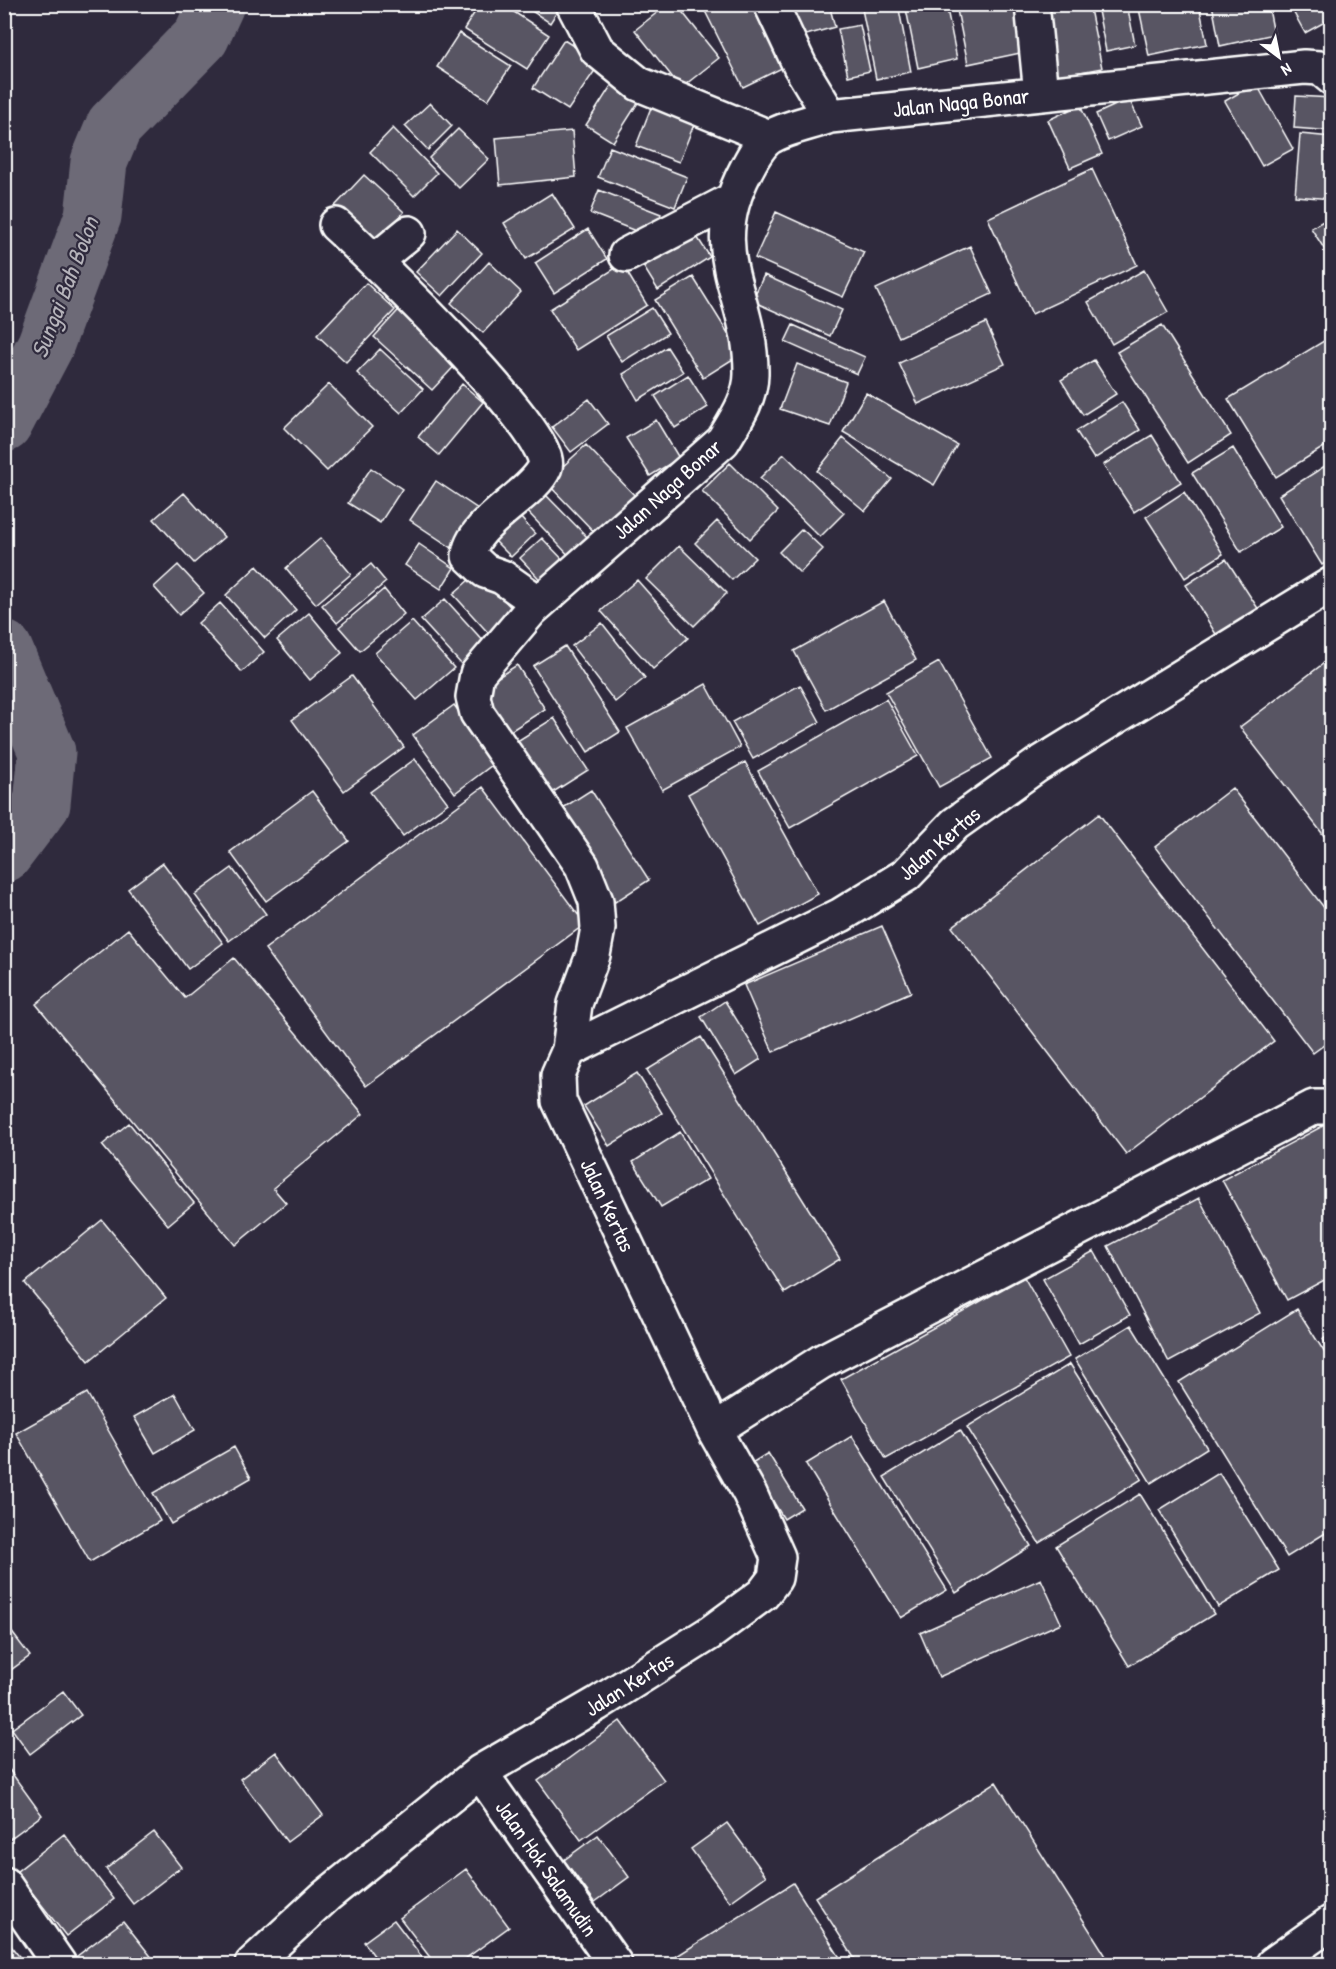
<svg xmlns="http://www.w3.org/2000/svg" width="1336" height="1969" font-family="'Patrick Hand',sans-serif">
<rect width="100%" height="100%" fill="#2f2a3d"/>
<filter id="ink" filterUnits="userSpaceOnUse"><feTurbulence type="fractalNoise" baseFrequency=".0167" numOctaves="2"/><feDisplacementMap in="SourceGraphic" scale="12" xChannelSelector="R" yChannelSelector="G"/><feConvolveMatrix kernelMatrix="1 2 1 2 8 2 1 2 1" color-interpolation-filters="sRGB"/></filter>
<g filter="url(#ink)">
<g fill="none" stroke-linecap="round" stroke-linejoin="round">
<!-- river -->
<path stroke="#6d6a77" stroke-width="57" d="M4,424L45,346L93,216L99,162L114,126L201,37L216,4
M4,649L47,752L42,804L4,854"/>
</g>
<!-- building -->
<path fill="#595564" stroke="#fff" stroke-width="1.5" d="M480,4H502L549,35L527,69L464,29Z
M521,4H562L550,23Z
M668,4H676L719,58L681,88L635,30Z
M751,4L782,68L743,87L702,5Z
M785,4H829L835,27L795,38Z
M861,4H898L911,72L876,79Z
M905,4H946L957,59L918,68Z
M1015,4L1025,52L968,64L956,5Z
M1057,4H1089L1102,68L1048,78L1034,9Z
M1107,4H1127L1135,45L1106,51L1097,6Z
M1138,4H1199L1207,44L1149,56Z
M1212,4H1268L1274,34L1220,46Z
M1332,4V18L1305,33L1290,6Z
M860,25L870,71L848,76L838,29Z
M459,33L511,66L488,100L437,67Z
M564,40L600,63L568,110L533,88Z
M614,81L641,98L613,142L586,125Z
M1256,83L1293,149L1262,166L1225,101Z
M1296,96L1332,98V131L1294,128Z
M1129,99L1142,126L1108,141L1096,114Z
M430,103L452,126L428,150L405,126Z
M652,105L695,122L679,162L636,146Z
M1080,105L1102,154L1070,168L1048,120Z
M393,128L437,173L414,196L370,152Z
M458,129L489,159L459,188L429,158Z
M572,131L576,177L500,185L496,138Z
M1300,134L1332,137V199L1295,196Z
M610,147L687,177L675,207L598,177Z
M1092,169L1137,265L1032,314L988,218Z
M364,175L404,212L376,243L335,206Z
M599,190L661,214L651,237L590,213Z
M552,193L575,229L526,259L504,223Z
M776,212L864,252L843,297L755,258Z
M1332,216V261L1311,228Z
M457,229L482,253L442,296L416,272Z
M588,229L607,259L554,293L535,263Z
M692,229L710,257L658,290L640,261Z
M970,246L992,294L899,337L876,289Z
M489,262L521,292L483,333L451,303Z
M622,264L647,305L576,350L550,309Z
M1144,270L1168,312L1112,344L1088,302Z
M764,275L842,310L830,336L752,301Z
M693,277L741,354L703,378L655,300Z
M366,283L395,310L346,362L317,335Z
M406,302L464,356L432,390L374,337Z
M652,308L668,333L622,362L606,336Z
M986,323L1005,364L918,404L899,363Z
M793,325L865,357L857,374L785,342Z
M1162,325L1231,435L1188,463L1117,352Z
M1332,336V442L1276,477L1228,399Z
M667,347L683,372L638,400L623,374Z
M380,349L423,389L401,413L357,373Z
M1094,360L1116,394L1083,415L1061,380Z
M797,364L846,382L830,426L780,409Z
M688,375L708,407L675,428L655,396Z
M329,384L372,427L327,471L284,428Z
M462,384L483,402L439,455L418,437Z
M866,393L957,445L934,485L843,432Z
M589,399L608,424L571,452L552,427Z
M1122,402L1140,430L1094,459L1076,431Z
M656,420L679,458L650,476L626,438Z
M1152,435L1181,482L1134,512L1103,465Z
M843,438L892,479L865,511L817,471Z
M586,445L638,499L599,537L546,482Z
M1233,448L1281,527L1241,552L1192,473Z
M784,454L844,513L820,537L760,478Z
M730,463L778,511L750,539L702,491Z
M1328,464L1332,470V559L1322,565L1279,495Z
M371,468L402,489L380,523L348,503Z
M436,481L481,511L455,550L410,520Z
M1184,492L1223,554L1185,578L1146,517Z
M184,493L224,537L194,563L154,519Z
M545,494L592,542L573,560L527,511Z
M513,509L535,534L511,557L487,533Z
M717,521L755,558L732,580L695,543Z
M802,529L823,549L800,573L779,552Z
M321,538L351,574L316,604L286,568Z
M542,538L569,566L547,587L520,558Z
M419,544L454,568L441,589L405,565Z
M679,546L727,593L694,626L646,579Z
M1226,559L1259,610L1217,636L1186,585Z
M371,564L386,582L337,623L322,605Z
M178,565L204,593L179,615L154,587Z
M257,566L296,610L265,638L226,595Z
M478,572L517,614L492,637L453,594Z
M637,580L688,638L653,669L601,611Z
M384,589L404,614L360,651L339,627Z
M445,599L486,644L462,665L421,620Z
M884,601L916,660L826,710L794,651Z
M220,603L264,652L242,672L198,623Z
M309,613L342,653L310,680L277,640Z
M412,621L454,668L417,700L375,653Z
M602,623L645,678L615,702L572,646Z
M565,646L620,732L588,752L533,666Z
M1332,657V846L1240,727Z
M939,662L992,758L939,787L886,692Z
M517,665L545,709L509,732L481,688Z
M352,676L404,747L344,791L292,720Z
M706,684L740,747L662,790L627,728Z
M800,685L820,722L753,759L732,722Z
M886,699L918,756L790,828L758,771Z
M454,705L496,762L455,793L413,735Z
M554,718L588,770L547,796L514,743Z
M415,759L448,803L403,836L370,792Z
M745,762L818,894L760,926L688,794Z
M483,787L585,924L366,1086L265,949Z
M1232,788L1332,918V1039L1313,1053L1155,847Z
M591,790L649,880L612,904L555,813Z
M312,791L349,841L266,901L230,852Z
M1099,814L1274,1041L1126,1154L952,927Z
M163,863L223,943L188,969L128,889Z
M232,868L266,914L229,941L195,895Z
M882,926L911,992L773,1052L744,985Z
M128,929L185,998L234,958L363,1114L273,1188L286,1203L235,1245L36,1004Z
M725,1001L761,1059L736,1075L701,1017Z
M701,1037L840,1259L785,1293L647,1070Z
M637,1073L662,1113L609,1146L584,1106Z
M1332,1121V1276L1287,1300L1222,1180Z
M129,1123L194,1203L168,1225L102,1145Z
M680,1132L708,1179L661,1207L633,1162Z
M1199,1198L1260,1313L1169,1362L1108,1246Z
M102,1220L166,1298L89,1361L25,1283Z
M1094,1251L1130,1315L1079,1344L1043,1279Z
M1024,1277L1069,1357L886,1459L841,1379Z
M1297,1309L1332,1364V1529L1287,1557L1179,1382Z
M1131,1325L1207,1448L1151,1483L1075,1359Z
M1332,1334V1354L1323,1339Z
M1070,1364L1142,1479L1039,1543L967,1427Z
M87,1393L160,1521L90,1562L16,1433Z
M175,1394L195,1430L155,1453L134,1417Z
M960,1430L1031,1546L956,1593L884,1477Z
M852,1436L947,1590L901,1618L806,1464Z
M234,1447L251,1478L171,1524L153,1493Z
M768,1453L802,1508L784,1519L750,1464Z
M1219,1473L1279,1570L1218,1607L1159,1510Z
M1140,1494L1214,1614L1129,1666L1056,1546Z
M1041,1579L1061,1623L939,1677L920,1633Z
M4,1622L30,1656L4,1675Z
M63,1691L81,1715L30,1754L12,1729Z
M620,1721L664,1780L581,1840L538,1781Z
M276,1752L323,1815L287,1842L240,1779Z
M8,1768L42,1815L4,1843V1770Z
M996,1782L1111,1964H1026L1022,1958L1012,1964H858L815,1897Z
M727,1823L766,1876L730,1902L691,1849Z
M154,1832L181,1867L133,1904L106,1869Z
M64,1834L114,1899L66,1936L16,1872Z
M598,1835L629,1877L595,1902L564,1860Z
M466,1869L509,1927L458,1964H435L400,1918Z
M793,1883L844,1964H664Z
M394,1920L416,1949L427,1964H380L364,1942Z
M123,1921L157,1964H75L72,1960Z
M4,1937L25,1964H4Z"/>
<g fill="none" stroke-linecap="round" stroke-linejoin="round">
<defs>
<path id="minor" d="M573,4L597,50L639,84L769,137
M771,4L800,66L830,116
M1032,4L1041,94
M336,225C367,253 558,436 545,467C534,495 470,523 469,556L485,571L502,577L539,603
M626,255L734,199
M375,261L409,233
M569,1050L575,1004L593,955L598,928L596,901L582,866L477,713L473,697L477,674L531,610L723,441C735,421 751,398 751,374C752,294 701,255 746,170C752,159 759,144 770,137C787,127 812,123 830,116L1304,67L1320,68L1332,78
M714,1430L821,1362L1314,1107H1332
M480,1772L615,1964
M4,1884L59,1964
M252,1964L326,1896L480,1772L597,1704L710,1633L763,1594L775,1578L778,1557L750,1494L714,1430L559,1101L558,1075L569,1050L841,915L906,875L955,824L1036,766L1332,584
M1273,1964L1332,1922"/>
</defs>
<!-- minor casing -->
<use href="#minor" stroke="#fff" stroke-width="38"/>
<!-- minor -->
<use href="#minor" stroke="#2f2a3d" stroke-width="33"/>
</g>
</g>
<g text-anchor="middle" dominant-baseline="central" stroke-width="4.5" stroke-linejoin="round" paint-order="stroke">
<!-- street labels -->
<g font-size="22" fill="#fff" stroke="#2f2a3d">
<text transform="translate(961 102) rotate(-6)">Jalan Naga Bonar</text>
<text transform="translate(667 489) rotate(-42)">Jalan Naga Bonar</text>
<text transform="translate(939 843) rotate(-41)">Jalan Kertas</text>
<text transform="translate(608 1205) rotate(65)">Jalan Kertas</text>
<text transform="translate(629 1684) rotate(-32)">Jalan Kertas</text>
<text transform="translate(547 1868) rotate(55)">Jalan Hok Salamudin</text>
</g>
<!-- water labels -->
<g font-size="24" font-style="italic" fill="#b6b4bb" stroke="#2f2a3d">
<text transform="translate(64 287) rotate(-69)">Sungai Bah Bolon</text>
</g>
</g>
<!-- margin -->
<rect width="1336" height="1969" fill="none" stroke="#2f2a3d" stroke-width="24"/>
<rect x="12" y="12" width="1312" height="1945" fill="none" stroke="#fff" stroke-width="2" filter="url(#ink)"/>
<!-- north arrow -->
<g transform="translate(1279 57) rotate(148)" stroke="#2f2a3d" stroke-width="4.5" paint-order="stroke">
<path d="M0-4.5L10 22L0 15L-10 22Z" fill="#ffffff"/>
<text y="-9" font-size="16" font-weight="bold" text-anchor="middle" fill="#ffffff">N</text>
</g>
</svg>
